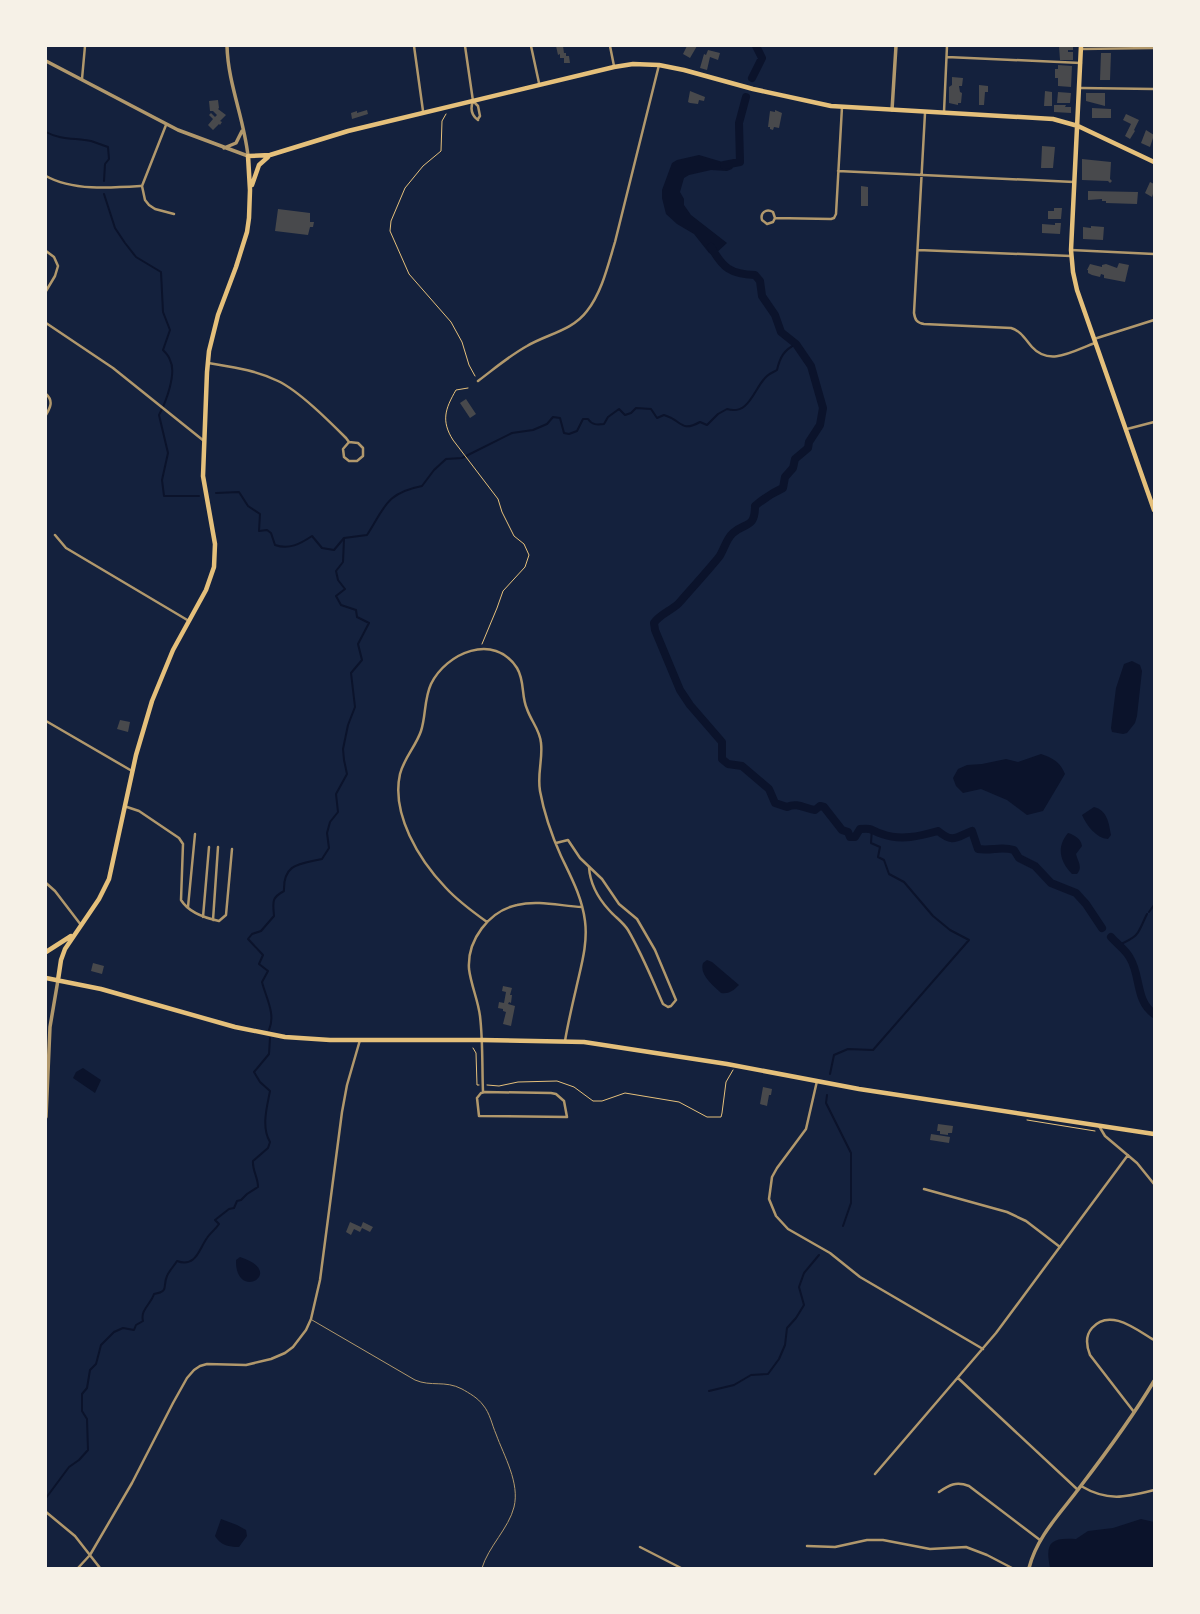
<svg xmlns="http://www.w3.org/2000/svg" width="1200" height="1614" font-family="'Nunito Sans',sans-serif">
<rect width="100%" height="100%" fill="#14213d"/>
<!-- water -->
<path fill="#0b132b" d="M699,155L726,163L733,162L734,165L732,169L727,171L711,170L689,175L684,178L680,192L684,199V205L691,215L727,243L714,255L709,253L694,234L677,224L666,214L662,198V190L672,163L677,160Z
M1132,661L1140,665L1142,671L1137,716L1135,723L1127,733L1123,734L1112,732L1111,728L1116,688L1124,664Z
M1041,754C1053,758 1060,762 1065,774L1043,811L1027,815L1007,800L981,789L963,793L956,786L953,778L958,769L967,765L982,764L1006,759L1018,762Z
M1094,807C1107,810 1109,823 1111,835L1108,839C1096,838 1087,826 1082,815Z
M1068,833C1075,835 1081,839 1082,846L1076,854C1078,862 1083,867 1077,874H1072C1060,862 1056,847 1068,833Z
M707,960L712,962L739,985C733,991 729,994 721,993C713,985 699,975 703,963Z
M83,1068L101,1080L95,1093L73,1078L76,1072Z
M240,1257C288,1272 235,1303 236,1260Z
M221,1519L237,1525L246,1530L247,1536L239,1547C229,1547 220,1545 215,1536Z
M1141,1519L1154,1522V1554L1153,1555L1154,1568H1050C1045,1543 1050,1537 1076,1539L1088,1531L1113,1528Z"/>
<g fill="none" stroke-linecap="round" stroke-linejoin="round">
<!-- stream -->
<path stroke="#0b132b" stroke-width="2" d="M46,132C60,140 76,138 91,141C97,143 102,145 108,147L109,159L105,164L104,181
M104,194L115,228L125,243L136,257L161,272L163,312L170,330L163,350C166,353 169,356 170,360C177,373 166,402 159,415L168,453L162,480L164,496H199
M216,493L239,492L248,506L260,514L259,531L267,530L271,533L275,545C289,550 300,544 312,536L322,548L334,550L344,538L367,535C385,507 386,493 422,486L434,470L446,459L462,458L512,433L533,430L547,424L553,417L560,418L564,433L569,434L577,431L583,419H588C592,425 597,425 604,424L608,417L619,409L625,415L631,413L636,408L651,409L657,418L664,415C682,420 680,433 700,422L707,425L718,414L727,409C750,416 754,387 767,376C770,373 774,372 777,370C780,357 784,350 796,344
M1149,912L1154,905
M1119,945C1141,935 1137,934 1147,914
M269,1030C276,1014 266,998 262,982L268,971L259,964L263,955L248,939L252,934L261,931L274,916C273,902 271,898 284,891C283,863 300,864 322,859L329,848L327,833L330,822L338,812L336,794L347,774L344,760L343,749L348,725L355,707L351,673L362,660L358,644L369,623L357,617L356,610L341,605L336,596L345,589L338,580L336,571L343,562L344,539
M830,1074L834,1055L848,1049L873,1050L969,940L950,930L933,916L904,882L889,874L884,860L878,857L880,847L871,843L872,828
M827,1095L826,1103L851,1153V1203L843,1226
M709,1391L734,1385L751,1375L768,1374L779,1359L785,1345L787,1328L796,1318L804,1305L799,1287L804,1273L819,1255
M46,1498L69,1467L79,1460L88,1450L87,1419L82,1411V1394L87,1388L90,1370L96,1364L101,1345L114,1332L123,1328L134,1330L136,1325L143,1321C140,1310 151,1304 154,1294C170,1291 162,1287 167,1276C169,1271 174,1266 177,1261C196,1268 199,1249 207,1238C210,1233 215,1230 219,1224L215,1220L229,1209L234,1208L237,1201L241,1200L247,1194L258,1187C258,1177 252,1170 253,1161L268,1148L270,1142C261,1127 267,1107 270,1091L260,1082L254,1072L269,1054L270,1038"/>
<!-- river -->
<path stroke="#0b132b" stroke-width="8" d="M752,78L762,58L756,46
M724,165L740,162L739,123L746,97
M711,247C723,268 730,274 755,275L760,281L762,296L775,315L781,332L796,344L811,366L823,408L820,425L809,442L808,448L795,459L793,468L785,477L783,488C772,493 763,499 755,506C755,529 745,522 733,533C726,539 724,550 719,557C706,573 692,588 679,603C671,611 660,614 654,623L655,630L680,690L690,705L722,742V759L728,764L742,766L769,789L775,803L787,807C798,802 805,809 815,810L820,806L824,807L842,830L848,832L850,837H855L860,829C874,828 870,830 882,834C901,841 920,836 938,831C954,844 956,837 972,831L978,849C992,851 1001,846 1014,850L1019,858L1035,866L1051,883L1076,893L1086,904L1102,928
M1111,937C1117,944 1126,950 1130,958C1141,976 1135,1000 1154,1014"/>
</g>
<!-- building -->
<path fill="#48494c" d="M556,46H563L564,53H566V56H569L570,63H564V58H560V54L558,55Z
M687,46H697L690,58L683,54Z
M1059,46H1073V50H1068V52H1073V60H1060Z
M708,50L720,53L718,60L710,57L707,70L700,68L704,54L706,55Z
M1101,53H1111L1110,80H1100Z
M1058,65L1072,66L1071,87L1058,86V78H1055V69H1058Z
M952,77L963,78L962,86H959L960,92L962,93L961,103H958V105L949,103V87L952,85Z
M979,85L988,86V92H985L984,105H979Z
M690,91L705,97L704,101L699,100L698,104L690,103L688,102Z
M1045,91L1052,92V106H1044Z
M1058,92L1071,93L1070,103H1057Z
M1086,93H1105V106L1086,101Z
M218,100L219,108L218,109L226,115L220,121L222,122L220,125L219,124L213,130L208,125L213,119L209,115L211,113L215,117L217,115L213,111H210L209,101Z
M1054,105H1066L1065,107H1071V113L1054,112Z
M1092,108L1111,109V118H1092Z
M367,110L368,114L352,119L351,113L357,111V113Z
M775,110L782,113L779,128L774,127L773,130L770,129V127H768L770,111L775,112Z
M1126,114L1139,120L1134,130L1135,131L1130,139L1125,136L1131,124L1123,120Z
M1146,130L1154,135L1150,147L1141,143Z
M1042,146L1055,147L1053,168H1041Z
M1082,159L1111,162L1110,179L1112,181L1110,183L1108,181L1082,180Z
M1150,182L1154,184V195L1153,194L1152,197L1145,193Z
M861,186L868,187V206H861Z
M1088,191L1138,192L1137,204L1106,203V201H1102V199L1088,200Z
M1054,208H1062L1061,219H1048V211H1054Z
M278,209L310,213V222H314L313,227H310L308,235L275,231Z
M1055,223H1061L1060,234L1042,233V224L1055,225Z
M1091,226L1104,227L1103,240L1083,239V227L1091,228Z
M1119,263L1129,265L1125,282L1104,278V275L1101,274L1100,277L1092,275L1088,273V270H1087L1090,264L1102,267V265L1106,264L1117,268Z
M466,399L476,414L470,418L460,403Z
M120,720L130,722L128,732L117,729Z
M93,963L104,966L102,974L91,971Z
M503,986L512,988L510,995H512L511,1003L509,1002L508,1004L515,1006L511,1026L503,1024L506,1012L503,1011V1009L498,1008L499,1002L504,1003L506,992L502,991Z
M763,1087L772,1089L771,1095H769L767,1106L760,1104Z
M938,1124L953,1126L952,1133H948V1135L940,1134V1131H937Z
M931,1134L950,1137L949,1143L930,1140Z
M350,1222L361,1227L363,1222L373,1227L370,1232L362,1228L360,1232L354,1229L351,1235L346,1232Z"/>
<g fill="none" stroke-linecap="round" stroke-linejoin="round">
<!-- path -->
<path stroke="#e5c07b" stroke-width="1" d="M446,114L442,121L441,151L423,166L405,188L391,221L390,231L409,274L451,322L462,342L469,365L475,376
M468,388L456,390C445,409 441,421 453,440L498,499L502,512L514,536L524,544L529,555L525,567L503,591L497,608L482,644
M473,1048L476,1053L477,1085H479
M487,1085L499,1086L518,1082L557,1081L574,1087L593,1101H602L625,1093L679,1102L707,1117H721L722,1113L726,1082L733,1070
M1027,1120L1095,1131"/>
<!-- service -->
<path stroke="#b1986c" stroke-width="1" d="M312,1320L415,1380C431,1387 445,1380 462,1389C469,1393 478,1398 483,1405C490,1413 492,1425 496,1434C504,1456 520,1483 514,1507C509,1528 488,1547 482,1568"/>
<!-- minor -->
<path stroke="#b1986c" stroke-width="2.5" d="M414,46L423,111
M465,46L473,101C470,109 471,115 478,120
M531,46L539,83
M610,46L614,66
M1081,49L1154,48
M947,57L1081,63
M82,79L85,46
M1081,88L1154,89
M473,101L478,106L480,116L478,119
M944,112L947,46
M925,113L914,313C915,320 917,323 924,324L1011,328C1021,331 1025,339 1032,347C1050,367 1075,350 1095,343
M166,125L142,186L145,200L149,205L155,209L174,214
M838,171L1074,182
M46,176C72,191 112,188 142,186
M775,218L773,222L767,224L762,220C760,213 766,208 773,212L775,218L831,219L834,218L836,214L842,107
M918,250L1071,256
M1071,250L1154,254
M46,251L54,257L58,266L55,276L46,291
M46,323L113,368L204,441
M1094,339L1154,320
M208,363C232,367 256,370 278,381C299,391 329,421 346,438L349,442L343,449L344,457L349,461H357L363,456V448L358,443L349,442
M478,381C494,369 509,356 527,346C547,334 572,331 587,311C602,292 608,265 615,242L659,65
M46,394C54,401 50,408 46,415
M1127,429L1154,422
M55,535L66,548L189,621
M46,721L132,771
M127,807L139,811L179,838L183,844L181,900C189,913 205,918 219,921L226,915L232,849
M556,843L568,840L580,858L602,879L619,904L637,919L655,950L676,1000L671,1006L668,1007L663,1004C652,979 642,954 628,930C623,922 615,917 609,910C598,898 590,884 589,867
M46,883L55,891L81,925
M188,907L195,834
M203,917L209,847
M213,920L218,847
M487,922C473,912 458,901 446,888C419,860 391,814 400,774C404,758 416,746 421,731C426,716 424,699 431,684C446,653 494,632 517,668C525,681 521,696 527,709C531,721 540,730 541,743C543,759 537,774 540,791C544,813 552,836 561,856C571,877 582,897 585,921C588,944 581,966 576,989C572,1006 568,1023 565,1041
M817,1081L806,1129L777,1168L772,1177L769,1199L776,1216L788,1229L830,1253L860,1277L983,1349
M483,1092C482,1067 483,1041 480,1016C478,1000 471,985 469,969C467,940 489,911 517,905C538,900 561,906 582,907
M485,1092L551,1093L556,1094L564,1101L567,1117L479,1116L477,1098L481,1093Z
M1099,1126L1105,1136L1137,1163L1154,1184
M924,1189L1007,1212L1026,1221L1060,1247
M958,1378L1078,1490
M1134,1412L1090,1355C1086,1345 1085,1336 1092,1328C1110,1307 1138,1331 1154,1340
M875,1474L996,1333L1128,1155
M1081,1486C1108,1502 1126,1497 1154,1490
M939,1492C949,1485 956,1481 969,1486L1040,1540
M46,1512L75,1536L100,1568
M807,1546L835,1547L867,1540H883L930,1549L966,1547L987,1555L1012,1568
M640,1547L681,1568
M78,1568L90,1555L132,1483L173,1403L187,1378L194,1370L200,1366L207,1364L246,1365L271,1359L285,1353L293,1347L306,1330L311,1319L320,1280L342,1112L347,1085L360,1040"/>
<!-- tertiary -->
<path stroke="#b1986c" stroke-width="3.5" d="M46,61L178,130L248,156C244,118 228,84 227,46
M892,110L896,46
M224,148L236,143L242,131
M46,1117L50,1027L58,980
M1029,1568C1037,1536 1061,1513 1080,1487C1106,1453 1132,1418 1154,1381"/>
<!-- primary -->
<path stroke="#e5c07b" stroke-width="4.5" d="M1081,46L1071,250L1073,272L1077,290L1154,510
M252,185L259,165L268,157
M46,952L71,936
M46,978L101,989L235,1027L285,1037L330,1040H482L584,1042L727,1064L859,1089L1154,1134
M58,980L61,960L65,949L99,899L109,879L136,755L152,701L173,650L206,590L214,567L215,544L203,476L207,372L209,351L218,315L236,267L247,232L249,218L250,190L248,156L270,155L348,131L614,67L633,64L659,65L684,70L753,89L831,106L1053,119L1078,126L1154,162"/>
</g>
<!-- border -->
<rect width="1200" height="1614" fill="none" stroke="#f6f1e7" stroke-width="94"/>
</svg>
